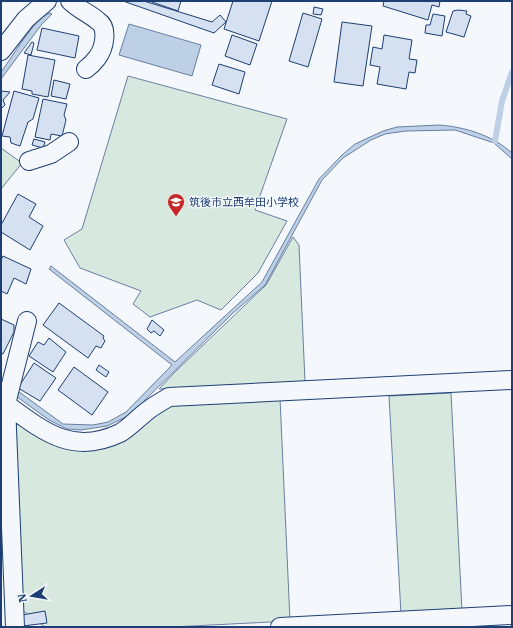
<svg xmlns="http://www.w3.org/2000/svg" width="513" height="628" font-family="'IBM Plex Serif','Noto Sans JP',serif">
<rect width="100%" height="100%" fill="#f4f7fb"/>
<!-- green -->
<path fill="#d7e8df" stroke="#687fa3" d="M128,76L287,119L255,210L287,221L258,273L221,310L197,300L150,317L133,304L141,291L80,268L64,240L82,229Z
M1,148L22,163L1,189Z
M293,237L299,245L305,382L159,389L176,371L266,285Z
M451,393L462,611L401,614L389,396Z
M280,398L290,621L172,627H45L22,610L12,428L20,423L89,448L168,403Z"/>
<!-- water -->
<path fill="#bed0e5" stroke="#687fa3" d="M50,13L52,14L42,24L1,79V72C12,58 34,18 50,13Z
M129,24L201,45L192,76L119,55Z
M439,125C465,127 492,135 512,153V159L494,143L455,130L406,131L385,134L371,140L343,158L322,180L265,285L233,313L130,415L107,426L81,430L67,429L49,420L13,394L15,389L63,424L93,425L108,422L126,412L172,365L49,269L51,266L175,362L262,282L319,179L342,155L355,144L383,131L397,127Z"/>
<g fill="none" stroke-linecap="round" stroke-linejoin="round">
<!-- stream -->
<path stroke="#bed0e5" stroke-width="6" d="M495,141L502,101L512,72"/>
</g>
<!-- building -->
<path fill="#d5e0f0" stroke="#1d3f73" d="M123,1H144L212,22L220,15L226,22L214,33Z
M149,1H181L178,11Z
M233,1H272L259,41L224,29Z
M384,1H440L439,7L432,5L428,20L383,6Z
M314,7L323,9L321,15L313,14Z
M458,10L467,11L466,14L471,16L464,37L446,32L453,11Z
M303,13L322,19L308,67L289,61Z
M433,14L445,16L442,36L425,33L426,25H430Z
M342,22L372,26L363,86L334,82Z
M42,28L79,36L75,58L37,50Z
M232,35L257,44L250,65L225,56Z
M384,35L412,40L409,59L417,60L415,73L409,72L406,89L377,84L380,67L370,65L373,47L382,49Z
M32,42L34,43L31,55L24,53Z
M28,55L55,60L48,97L32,94V91L22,89Z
M219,64L245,72L239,94L212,85Z
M54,80L70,84L66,99L51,96Z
M1,91L10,92L3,100L5,105L1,109Z
M14,91L39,98L33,119L28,122L20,146L11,143L10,137L2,136Z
M43,99L67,104L64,115L66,120L62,136L51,134L50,140L35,137Z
M34,139L45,142L43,148L32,145Z
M18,194L36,204L29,217L43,226L30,250L1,232V225Z
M3,256L31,269L26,284L14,278L7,294L1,291V260Z
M59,303L104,336L103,338L105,341L101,348L96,346L88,358L43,325Z
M1,319L14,325V332L3,354L1,353Z
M152,320L164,330L160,336L154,331L151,333L147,329Z
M49,338L66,352L53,372L29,356L38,342L44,345Z
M34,363L56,378L40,401L18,388Z
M99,365L109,372L106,377L96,370Z
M74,367L108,392L92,415L58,390Z
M45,611L47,623L23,626L22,615Z"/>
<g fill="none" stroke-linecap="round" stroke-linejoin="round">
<defs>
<path id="street" d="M70,1C79,10 89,13 98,21C109,28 104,49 97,58C94,62 90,66 86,69
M1,51L26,19L47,1
M29,161L51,154L69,142
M6,404C43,431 72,456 120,433C129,428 138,418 146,412C153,406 161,402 169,397L512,380
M15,627L6,404L27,321
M280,627L512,615"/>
</defs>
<!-- street casing -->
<use href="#street" stroke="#1d3f73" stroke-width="20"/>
<!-- street -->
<use href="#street" stroke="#f4f7fb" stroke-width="18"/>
</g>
<!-- icons -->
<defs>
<symbol id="school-pin" viewBox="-11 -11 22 30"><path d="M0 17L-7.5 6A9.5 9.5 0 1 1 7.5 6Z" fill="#c62828" stroke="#f4f7fb"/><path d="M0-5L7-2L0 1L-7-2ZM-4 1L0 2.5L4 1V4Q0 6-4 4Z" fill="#fff"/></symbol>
</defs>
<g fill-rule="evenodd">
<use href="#school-pin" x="166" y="192" width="20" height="27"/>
</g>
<g text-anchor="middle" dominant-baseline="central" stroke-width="3" stroke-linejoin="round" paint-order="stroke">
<!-- poi labels -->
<g font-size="11" fill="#1d3f73" stroke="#f4f7fb" text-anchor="start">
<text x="189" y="202">筑後市立西牟田小学校</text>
</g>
</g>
<!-- border -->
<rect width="513" height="628" fill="none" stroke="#1d3f73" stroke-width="4"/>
<!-- north arrow -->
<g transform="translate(32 596) rotate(258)" stroke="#f4f7fb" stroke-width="3" paint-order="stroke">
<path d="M0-3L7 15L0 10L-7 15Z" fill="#1d3f73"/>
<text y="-6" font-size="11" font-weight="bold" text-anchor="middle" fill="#1d3f73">N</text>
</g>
</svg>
